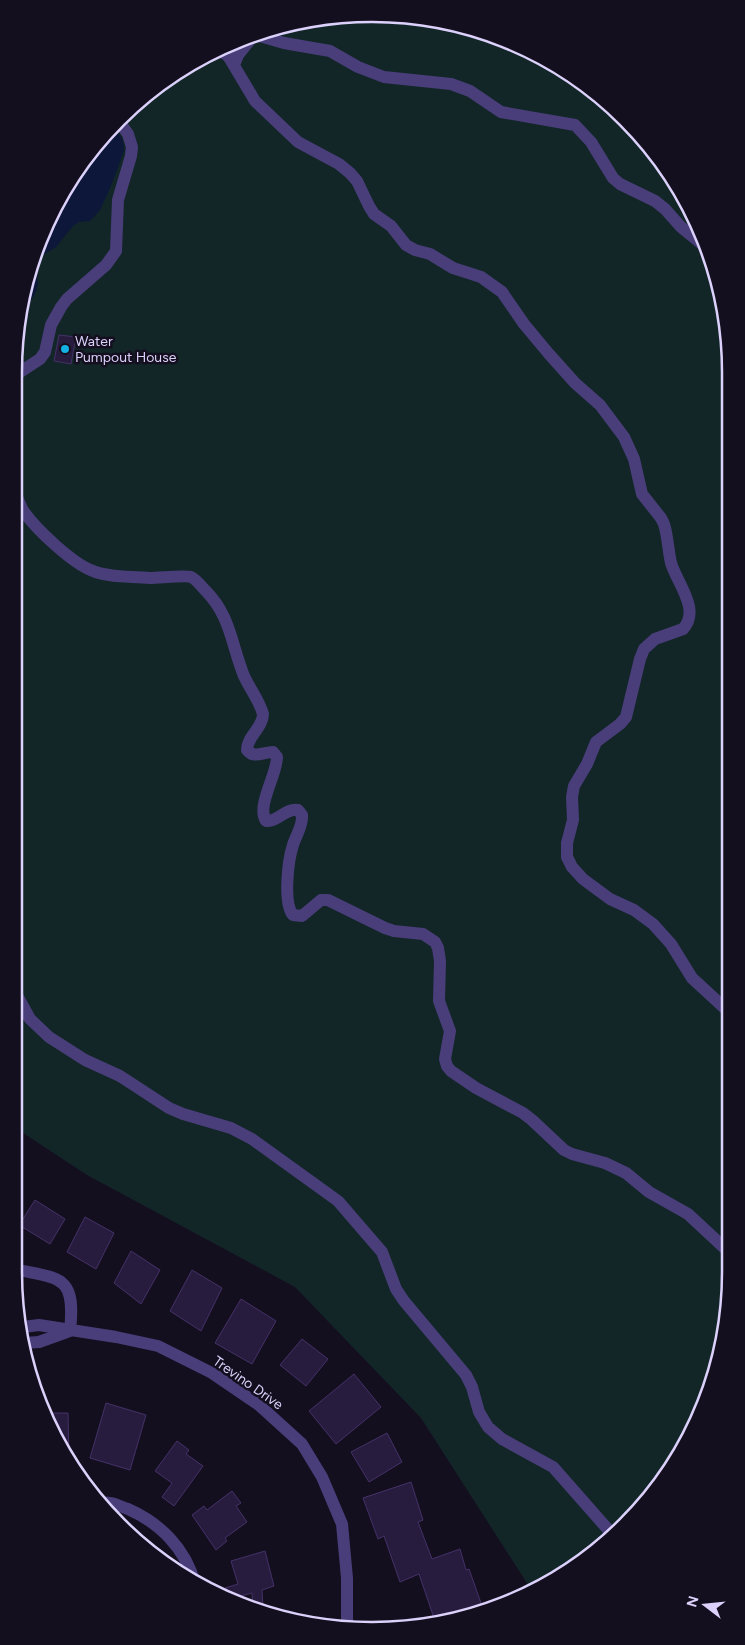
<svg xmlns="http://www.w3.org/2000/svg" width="745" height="1645" font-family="Figtree,sans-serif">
<rect width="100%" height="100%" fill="#140f1f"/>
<!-- green -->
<path fill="#122628" d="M372,14L442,21L510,41L591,88L657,154L704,235L728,325L731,1273L724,1343L704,1410L642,1509L552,1583L532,1591L421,1418L295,1287L87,1175L14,1127V372L21,303L41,235L74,173L119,119L173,74L235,41L302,21Z"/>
<!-- water -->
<path fill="#0d1739" d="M111,128C121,133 124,140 124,151L111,186L100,210L90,221L79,222L73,226L56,247L37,259L36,265L38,284L36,292L28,305L20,309L41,235L74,173Z"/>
<!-- building -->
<path fill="#281c3e" stroke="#443168" d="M59,335L76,337L71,364L54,361Z
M35,1200L65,1219L50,1244L19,1225Z
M85,1217L114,1233L96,1269L67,1252Z
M131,1251L160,1270L141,1304L114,1283Z
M192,1270L222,1288L201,1331L170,1311Z
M241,1299L276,1321L252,1364L215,1343Z
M302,1339L328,1359L306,1386L280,1365Z
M354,1374L381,1407L336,1444L309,1411Z
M106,1403L146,1415L130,1470L90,1458Z
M44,1413H68L69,1462L62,1452Z
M387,1433L402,1462L369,1482L351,1452Z
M177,1441L189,1450L186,1454L203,1466L174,1506L162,1497L172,1483L155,1471Z
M411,1482L423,1520L418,1522L432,1559L460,1549L466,1570L469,1569L482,1606L436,1624L419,1574L400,1582L384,1536L378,1539L363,1498Z
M232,1491L241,1503L236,1506L247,1522L225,1538L227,1541L216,1550L192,1515L204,1506L207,1510Z
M265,1551L274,1586L262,1590L263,1609L253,1606L252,1593L233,1598L227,1596L225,1588L238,1584L231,1561Z"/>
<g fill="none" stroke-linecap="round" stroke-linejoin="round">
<!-- minor -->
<path stroke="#493e7a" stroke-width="12" d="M256,35L284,43L330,51L358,67L384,77L451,84L470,91L501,112L575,125L591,142L613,178L620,184L655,201L665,209L681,227L707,248
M218,50L227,55L230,59L255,101L298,142L339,164L350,173L357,181L369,206L374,214L391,226L406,245L415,250L430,254L453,268L481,277L502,292L524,324L549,354L575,383L600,405L624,437L634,459L642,494L661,518L664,524C668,537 668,550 671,563C677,583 701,610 683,629L655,639L644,649L640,659L626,717L620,724L596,742L587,764L574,786L572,797L573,820L567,843V857L572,867L583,879L610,899L634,910L653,924L671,944L692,978L730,1013
M234,65L238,55L253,36
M14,376L40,359L45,352L51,325L61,307L67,299L106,265L116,251L118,200L131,156L132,147L128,134L118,120
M14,491C18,498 20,506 24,512C37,530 73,564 93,571C110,578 132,576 150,578C159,578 186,575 191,577C197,580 201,586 205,590C231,616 231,644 244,676C250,689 259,700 263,714C263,728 247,736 247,750C254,759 263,752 273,752L277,757C277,775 256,806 266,821C278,822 285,808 298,810L302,815C303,826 296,835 293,845C288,860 283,903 293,915L302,916L321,900H328L385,928L394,931L423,934L435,942L438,948L440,961L439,1001L450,1031L445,1059L447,1066L451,1071L476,1088L523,1113L532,1120L564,1150L572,1154L605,1163L626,1173L649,1192L688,1214L731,1254
M14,990L30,1019L49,1037L85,1060L120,1076L169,1108L183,1114L231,1128L252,1139L338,1201L382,1252L396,1289L404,1301L466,1375L472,1387L479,1412L488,1427L502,1439L553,1467L612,1534
M14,1269C61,1279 76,1275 70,1331
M23,1327L39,1325L116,1337L158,1346L212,1373L259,1405L302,1444L322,1477L342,1524L347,1578V1629
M25,1343L39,1342L67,1332
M99,1503C110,1501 117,1505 128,1509C160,1523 186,1549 195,1584"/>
</g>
<!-- markers -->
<circle fill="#15b0e3" stroke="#140f1f" stroke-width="2" cx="65" cy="349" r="5"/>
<g text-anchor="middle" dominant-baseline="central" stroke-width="5" stroke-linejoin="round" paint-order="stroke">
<!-- poi labels -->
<g font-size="14" fill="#dcd1fb" stroke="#140f1f" text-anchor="start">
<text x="75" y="341">Water<tspan x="75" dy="16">Pumpout House</tspan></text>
</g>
<!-- street labels -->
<g font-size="14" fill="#dcd1fb" stroke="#140f1f">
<text transform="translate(248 1383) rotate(35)">Trevino Drive</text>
</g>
</g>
<!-- crop -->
<path d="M0 0H745V1645H0ZM372 22H372A350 350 0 0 1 722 372V1272A350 350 0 0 1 372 1622H372A350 350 0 0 1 22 1272V372A350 350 0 0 1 372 22Z" fill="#140f1f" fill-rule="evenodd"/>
<path fill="none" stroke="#dcd1fb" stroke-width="2.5" d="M372 22H372A350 350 0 0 1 722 372V1272A350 350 0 0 1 372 1622H372A350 350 0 0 1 22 1272V372A350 350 0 0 1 372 22Z"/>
<!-- north arrow -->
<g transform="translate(705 1605) rotate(286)" stroke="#140f1f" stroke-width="4" paint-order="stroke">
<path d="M0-4L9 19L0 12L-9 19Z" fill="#dcd1fb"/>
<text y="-8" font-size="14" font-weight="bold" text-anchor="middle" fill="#dcd1fb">N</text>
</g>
</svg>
